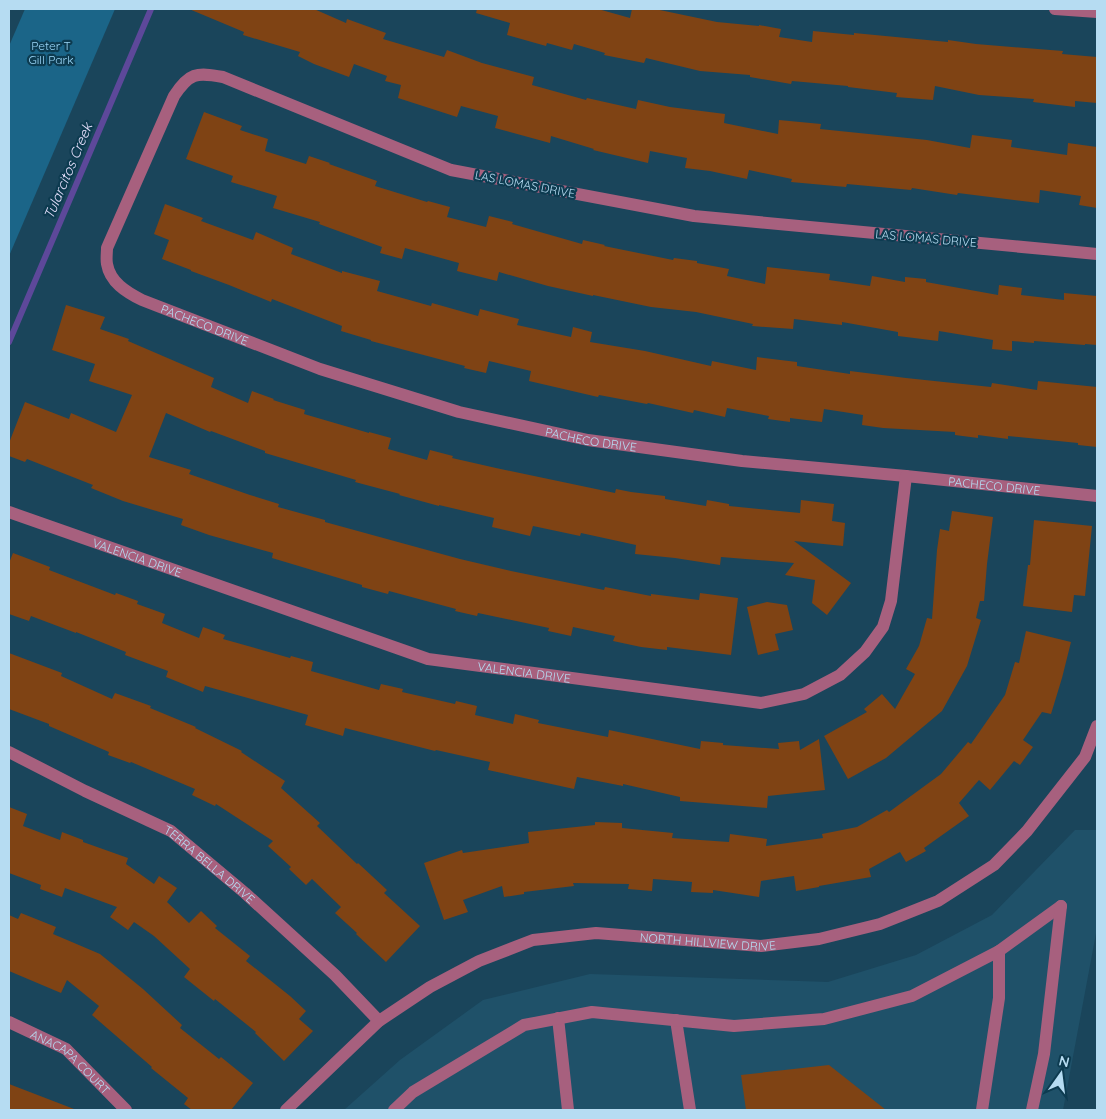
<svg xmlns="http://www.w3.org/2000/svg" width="1106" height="1119" font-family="Quicksand,sans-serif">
<rect width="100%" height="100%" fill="#1a455b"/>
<!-- built -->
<path fill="#1f5169" d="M1075,830H1097V928L1063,1110H344L400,1060L483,1000L590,974L828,982L916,955L992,915Z"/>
<!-- green -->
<path fill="#1b6588" d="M25,9H115L9,256V46Z"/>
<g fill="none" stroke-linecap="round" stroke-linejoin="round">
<!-- stream -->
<path stroke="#5d489a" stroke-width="6" d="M9,342L151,9"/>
</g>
<!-- building -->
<path fill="#7f4314" d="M189,9H314L346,23L347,19L386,33L383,39L444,57L447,50L482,63L534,77L532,85L586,100L587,98L636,109L638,100L670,107L725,114L724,123L778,134L779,120L821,124L820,129L927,140L970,148L972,135L1012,140L1011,147L1067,155L1068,143L1097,147V208L1079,205L1081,196L1040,190L1039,203L958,193L957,195L912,188L911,190L847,184L846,187L791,182L792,179L749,170L747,179L710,171L685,168L687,158L650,151L648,163L593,150L594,149L551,136L550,143L495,128L498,116L461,106L457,117L398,98L401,85L385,81L387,76L354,64L349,77L314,64L298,56L300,52L243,35L244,32Z
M477,9H598L630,18L632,9H655L717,22L759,26V25L781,29L779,37L812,42L813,31L854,35V33L948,42V40L976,44L1063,51L1062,54L1097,57V103L1075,101V107L1033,102L1034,99L979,95L935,86L933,100L896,97L897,93L848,87V86L792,81L791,84L750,77V75L700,71L646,58L644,63L604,55L605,53L574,44L572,50L547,43L546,46L507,35L510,23L476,13Z
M204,112L242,126L240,130L268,139L265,151L306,164L309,156L330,163L329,164L377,181L375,186L427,202L428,201L450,207L447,217L486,227L489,216L513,222L512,224L582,244L583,240L605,245L604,246L673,260L674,258L697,261V263L729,269L727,276L765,284L767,267L830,274L829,280L870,286L872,276L905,282V277L926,279V282L998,295L999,285L1022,288L1021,295L1064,300V293L1097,296V345L1085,344V345L1034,341V343L1012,341V351L992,349L993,340L939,331L938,341L898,336V332L842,322V325L794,319L793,329L752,326L753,324L696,312L651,307L593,295V296L548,286L499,272L497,281L457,271L459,263L405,248L402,259L380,253L382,247L319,224L320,222L273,208L277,196L231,182L233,176L186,159Z
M165,204L203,218L201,221L253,240L256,232L293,248L291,254L342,273V271L380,281L377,291L431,306L432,303L478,316L480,309L519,319L517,325L571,337L573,327L592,332L590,342L645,351L711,366L712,361L756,370L757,357L797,362V366L850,374V371L906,378L991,387L992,383L1037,390L1038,381L1097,387V447L1078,445V443L1008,436V439L978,435V438L955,435V432L883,428L862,425L863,415L824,409L822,422L790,418V422L768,419L769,416L727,408L725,417L694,410L693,413L648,403L647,404L599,395L598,397L529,381L531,371L489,361L486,373L464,368L465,366L371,341V340L341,331L342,326L272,299L271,302L229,285L191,271V270L162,259L169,240L154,234Z
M66,305L105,317L100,329L129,339L128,341L214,378L211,387L248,403L252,391L274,399L273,400L305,410L304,414L369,433V432L391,438L388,449L427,460L430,450L453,456L452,458L496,468L615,493L616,489L631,492L665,496V499L706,506L707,500L729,504V506L800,513L801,500L834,504L832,521L845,523L843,546L794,541L851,583L827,615L812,603L815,580L785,575L794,563L721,557L720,565L675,558L635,554L636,545L581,533L580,536L533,526L530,536L492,527L494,518L439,505V506L399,495L400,494L355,482L356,480L265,453V451L211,431L210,432L166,413L149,457L191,470L189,474L250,495L279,504L278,507L325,520V522L376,536L460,559L511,571L604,590L605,587L651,596V594L699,600L700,593L738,598L731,655L667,647V650L641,647L613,641L615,636L573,627L571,636L548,631L549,628L478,613L477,616L455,611L456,609L389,591L388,594L362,587V585L272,558L273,553L209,535L181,525L183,519L123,501L91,488L93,485L27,459L25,462L9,456V443L25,402L69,419L71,413L116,432L132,395L89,381L95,364L52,350Z
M952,511L993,517L987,564L984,601H980L976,618L981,620L967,666L942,711L886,758L848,779L824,736L867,712L864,709L882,694L895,709L915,674L906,669L919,646L927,618L932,619L937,550L940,529L949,531Z
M1034,520L1092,526L1085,596L1074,595L1072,612L1023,606L1028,565H1030Z
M13,553L50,567L49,570L115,595L116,593L138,601L137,604L165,614L162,623L199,638L203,627L225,635L223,639L290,658L291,656L313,662L311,671L379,690L381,684L403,689L402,692L455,704L456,701L477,706L475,715L513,724L515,714L539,720L538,723L608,737L609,730L700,749L701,741L723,743V745L779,749L778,743L799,741L800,750L819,739L825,790L768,796L767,808L680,801V797L623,784V786L577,777L574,789L488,770L490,762L436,750L435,751L345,728L343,736L305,725L308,715L205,686L203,692L166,677L168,671L125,655L126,652L76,632V633L31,616L29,621L9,614V563Z
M767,602L787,605L793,630L775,634L779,650L758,655L747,607Z
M1026,631L1071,642L1062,678L1051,714L1042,712L1023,740L1033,747L1020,765L1014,761L990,790L979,780L959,803L969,816L924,848L926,851L906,862L900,852L869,869L871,877L819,886V887L796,891L794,876L761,881L759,897L713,890V893L691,892L692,882L653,879L652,891L628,889L629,884L573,883L574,886L524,892V894L504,897L502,886L463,900L468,912L444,920L424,863L462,850L463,853L529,843L528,832L595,825V822L622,823V828L673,833L672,838L729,842L730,834L767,839L766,846L823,838L822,834L857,827L887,810L889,812L941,774L968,742L971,744L1005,695L1015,662L1019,663Z
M9,653L62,673L61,676L112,699L115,693L151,706L150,708L196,727L195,728L242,751L241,752L285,781L281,788L320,823L317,826L357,864L358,863L387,890L384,893L420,926L386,962L356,934L357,933L335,913L341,907L312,879L306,885L289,869L291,867L268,846L273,841L216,804L215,806L192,795L195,789L131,762L130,763L108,755L109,752L49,726V724L9,709Z
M9,807L27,814L23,826L60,840L62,832L83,840V842L128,858L126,864L154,884L159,876L177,888L167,902L189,923L201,911L217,926L215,928L250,956L246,961L290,996L306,1011L299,1019L313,1031L284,1061L255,1033L256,1032L215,999L214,1001L184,977L190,969L154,936L134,922L128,930L110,917L117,907L65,888L62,897L40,889L41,885L9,873Z
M21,913L56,927L53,934L100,954L143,989L182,1025L180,1028L219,1059L221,1057L253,1083L231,1110H192L184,1104L188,1098L151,1068L152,1067L92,1015L99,1006L67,980L61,993L9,971V915L18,919Z
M829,1065L886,1110H746L741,1075Z
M9,1084L74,1109V1110H9Z"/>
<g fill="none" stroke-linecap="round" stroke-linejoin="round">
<!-- minor -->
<g stroke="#a7607e" stroke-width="12">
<path d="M1055,9L1097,12"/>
<path id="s1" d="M1097,254L694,216L451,170L223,77C196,72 189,73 174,96L107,248C107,253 106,259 107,264C110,282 126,292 142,300L320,369L459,412L588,440L742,461L906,476L1097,496"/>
<path id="s2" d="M9,512L428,659L761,703L804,694L840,675L865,652L883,627L891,601L906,476"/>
<path id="s3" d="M9,752L85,791L171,831L245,893L335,975L379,1021"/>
<path d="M558,1018L568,1110"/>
<path d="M676,1020L690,1110"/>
<path id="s4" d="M9,1022L66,1049L126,1110"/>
<path id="s5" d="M286,1110L379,1021L430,987L479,961L533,940L596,933L761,946L819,939L880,924L938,901L994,865L1027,831L1085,757L1097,726"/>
<path d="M394,1110L413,1092L524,1025L592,1012L734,1026L824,1019L912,996L999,951L1061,906"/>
<path d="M982,1110L999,998V951"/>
<path d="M1032,1110L1044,1054L1061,906"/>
</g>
</g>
<g text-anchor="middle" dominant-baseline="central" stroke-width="4.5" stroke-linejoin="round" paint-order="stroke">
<!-- park labels -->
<g font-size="12" fill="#9cd7f8" stroke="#0d3b50">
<text x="51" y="45">Peter T<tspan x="51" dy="14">Gill Park</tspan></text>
</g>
<!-- street labels -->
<g font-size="12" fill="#b6dcf2" stroke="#0d3b50">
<text transform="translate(525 184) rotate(11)">LAS LOMAS DRIVE</text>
<text transform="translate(926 238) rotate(5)">LAS LOMAS DRIVE</text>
<text stroke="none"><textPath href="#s1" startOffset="1258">PACHECO DRIVE</textPath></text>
<text stroke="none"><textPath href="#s1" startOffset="1662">PACHECO DRIVE</textPath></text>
<text stroke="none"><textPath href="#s1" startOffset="2068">PACHECO DRIVE</textPath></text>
<text stroke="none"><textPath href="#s2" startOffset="136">VALENCIA DRIVE</textPath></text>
<text stroke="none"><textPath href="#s2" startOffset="541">VALENCIA DRIVE</textPath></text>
<text stroke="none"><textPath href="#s3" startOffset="231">TERRA BELLA DRIVE</textPath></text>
<text stroke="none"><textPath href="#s5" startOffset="479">NORTH HILLVIEW DRIVE</textPath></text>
<text stroke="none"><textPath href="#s4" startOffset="74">ANACAPA COURT</textPath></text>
</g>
<!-- water labels -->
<g font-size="14" font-style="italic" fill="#e4dffb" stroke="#0d3b50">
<text transform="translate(68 171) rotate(-67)">Tularcitos Creek</text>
</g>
</g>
<!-- border -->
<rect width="1106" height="1119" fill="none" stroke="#b6dcf2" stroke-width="20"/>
<!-- north arrow -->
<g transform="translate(1061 1074) rotate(14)" stroke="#0d3b50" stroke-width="4" paint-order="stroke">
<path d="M0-4L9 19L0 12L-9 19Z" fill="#b6dcf2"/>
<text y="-8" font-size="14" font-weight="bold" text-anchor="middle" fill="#b6dcf2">N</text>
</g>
</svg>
